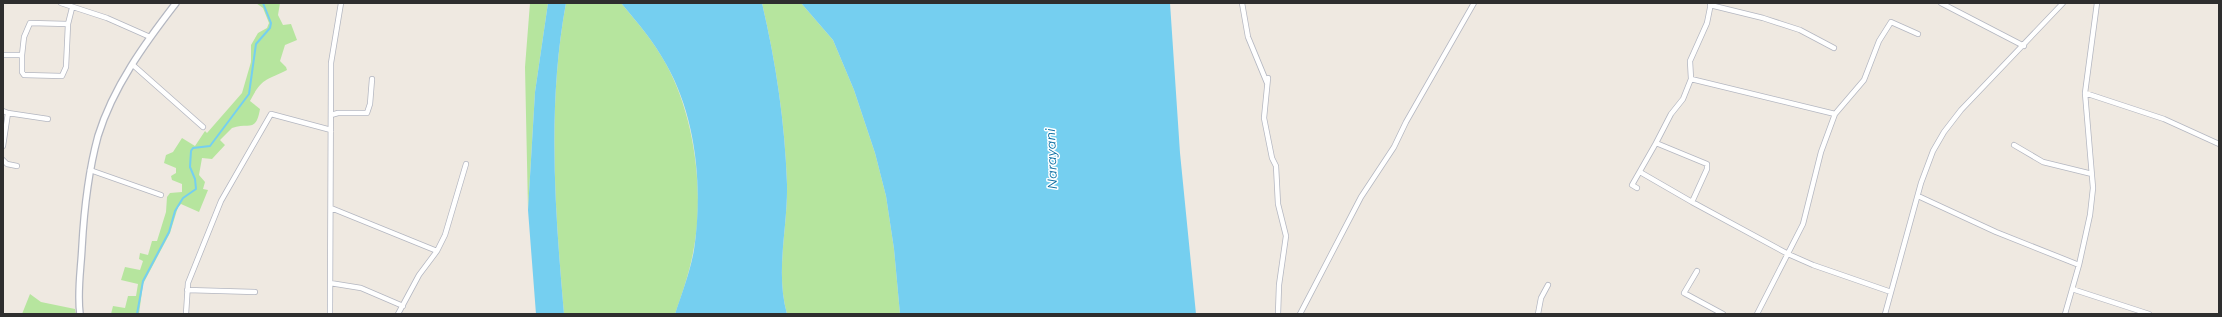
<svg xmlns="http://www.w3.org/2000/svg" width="2222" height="317" font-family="Montserrat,sans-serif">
<rect width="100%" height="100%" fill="#efe9e1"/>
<!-- green -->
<path fill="#b6e59e" d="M256,3H280L278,15L283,25L291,24L297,40L285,45L280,61L286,67L287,70C265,81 262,78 250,101L260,109C256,133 249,122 232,128L220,140L225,145L212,159L202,158L199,175L205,182L203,189L208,190L199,212L181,204L178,207L170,233L143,284L139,314H111L113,306L125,308L128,296H136L138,284L121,280L125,267L140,270L143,261L139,259L140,253L148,255L152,241H157L166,212L167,197L170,193L182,192V184L172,180L171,176L176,173V168L164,163L166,155L173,152L182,138L195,146L205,131L207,133L242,93L251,62V45L258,33L267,28L269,23L263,8Z
M530,3H548L535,92L528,210L525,67Z
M566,3H621C638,23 654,42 666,64C695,116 705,195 693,253C689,274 682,294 675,314H564C555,211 547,105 566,3Z
M762,3H801L833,40L854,90L875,153L886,196L894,249L900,314H787C775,271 788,228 787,184C785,123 776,63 762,3Z
M30,294L41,302L75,309L76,314H22Z"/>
<!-- water -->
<path fill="#75cff0" d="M548,3H566C547,105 555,211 564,314H536L528,210L535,92Z
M621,3H762C776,63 785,123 787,184C788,228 775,271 787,314H675C682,293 690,272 694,250C703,189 697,118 666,64C654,42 638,23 621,3Z
M801,3H1170L1180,153L1196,314H900L894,249L886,196L875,153L854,90L833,40Z"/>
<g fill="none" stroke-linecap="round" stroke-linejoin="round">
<!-- stream -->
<path stroke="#75cff0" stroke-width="2" d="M137,314L143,281L169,232L175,211L183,198L196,189L195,179L190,167L191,151L193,148L210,146L249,94L256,44L270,28L271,23L263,3"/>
<defs>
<path id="minor" d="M61,3L107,18L150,37
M1242,3L1248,37L1267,83
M1711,3L1707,23L1690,61L1691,79L1683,99L1671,114L1656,143L1707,164V169L1692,202L1788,254L1813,265L1891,292
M1941,3L2024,46
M1710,5L1763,18L1800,30L1834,48
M3,55H22L24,37L30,23L68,24L72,8
M22,55V72L24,75L62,76L66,67L68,24
M133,65L203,127
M1268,78L1264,118L1272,158L1276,166L1278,204L1286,236L1279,285L1278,314
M1691,79L1835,114
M2085,93L2164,119L2219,144
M3,111L8,113L3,146
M8,113L48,119
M331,115L338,113H367L370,104L372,79
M2014,145L2043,162L2092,174
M3,160L7,164L17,166
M90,170L161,195
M1640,172L1692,202
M1637,188L1632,185L1656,143
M1918,196L1996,232L2079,265
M331,208L437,251L419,275L398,314
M437,251L445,235L466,164
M1697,271L1684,293L1723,314
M330,283L361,288L403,306
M2072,289L2149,314
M187,290L255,292
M186,314L188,283L221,201L271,114L331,130
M330,314L331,63L341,3
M1300,314L1361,197L1394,147L1406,122L1474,3
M1538,314L1541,298L1548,285
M1757,314L1803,224L1821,152L1835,114L1864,80L1879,41L1891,22L1918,34
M1885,314L1921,183L1933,151L1944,132L1961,110L2063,3
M2065,314L2079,265L2090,215L2093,188L2085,93L2097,3"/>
<path id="tertiary" d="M80,314C77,292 81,269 82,247C84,210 88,173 98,136C113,87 145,43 176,3"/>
</defs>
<!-- minor casing -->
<use href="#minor" stroke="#b4b7c1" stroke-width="6"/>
<!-- tertiary casing -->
<use href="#tertiary" stroke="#b4b7c1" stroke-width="8"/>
<!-- minor -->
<use href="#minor" stroke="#fff" stroke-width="4.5"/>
<!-- tertiary -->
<use href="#tertiary" stroke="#fff" stroke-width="5.5"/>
</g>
<g text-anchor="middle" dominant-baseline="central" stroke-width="3" stroke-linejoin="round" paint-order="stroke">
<!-- water labels -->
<g font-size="13" font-style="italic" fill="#0d6fa3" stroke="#fff">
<text transform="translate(1051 159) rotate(-92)">Narayani</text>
</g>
</g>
<!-- border -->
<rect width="2222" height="317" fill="none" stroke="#2e2e2e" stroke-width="8"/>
</svg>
